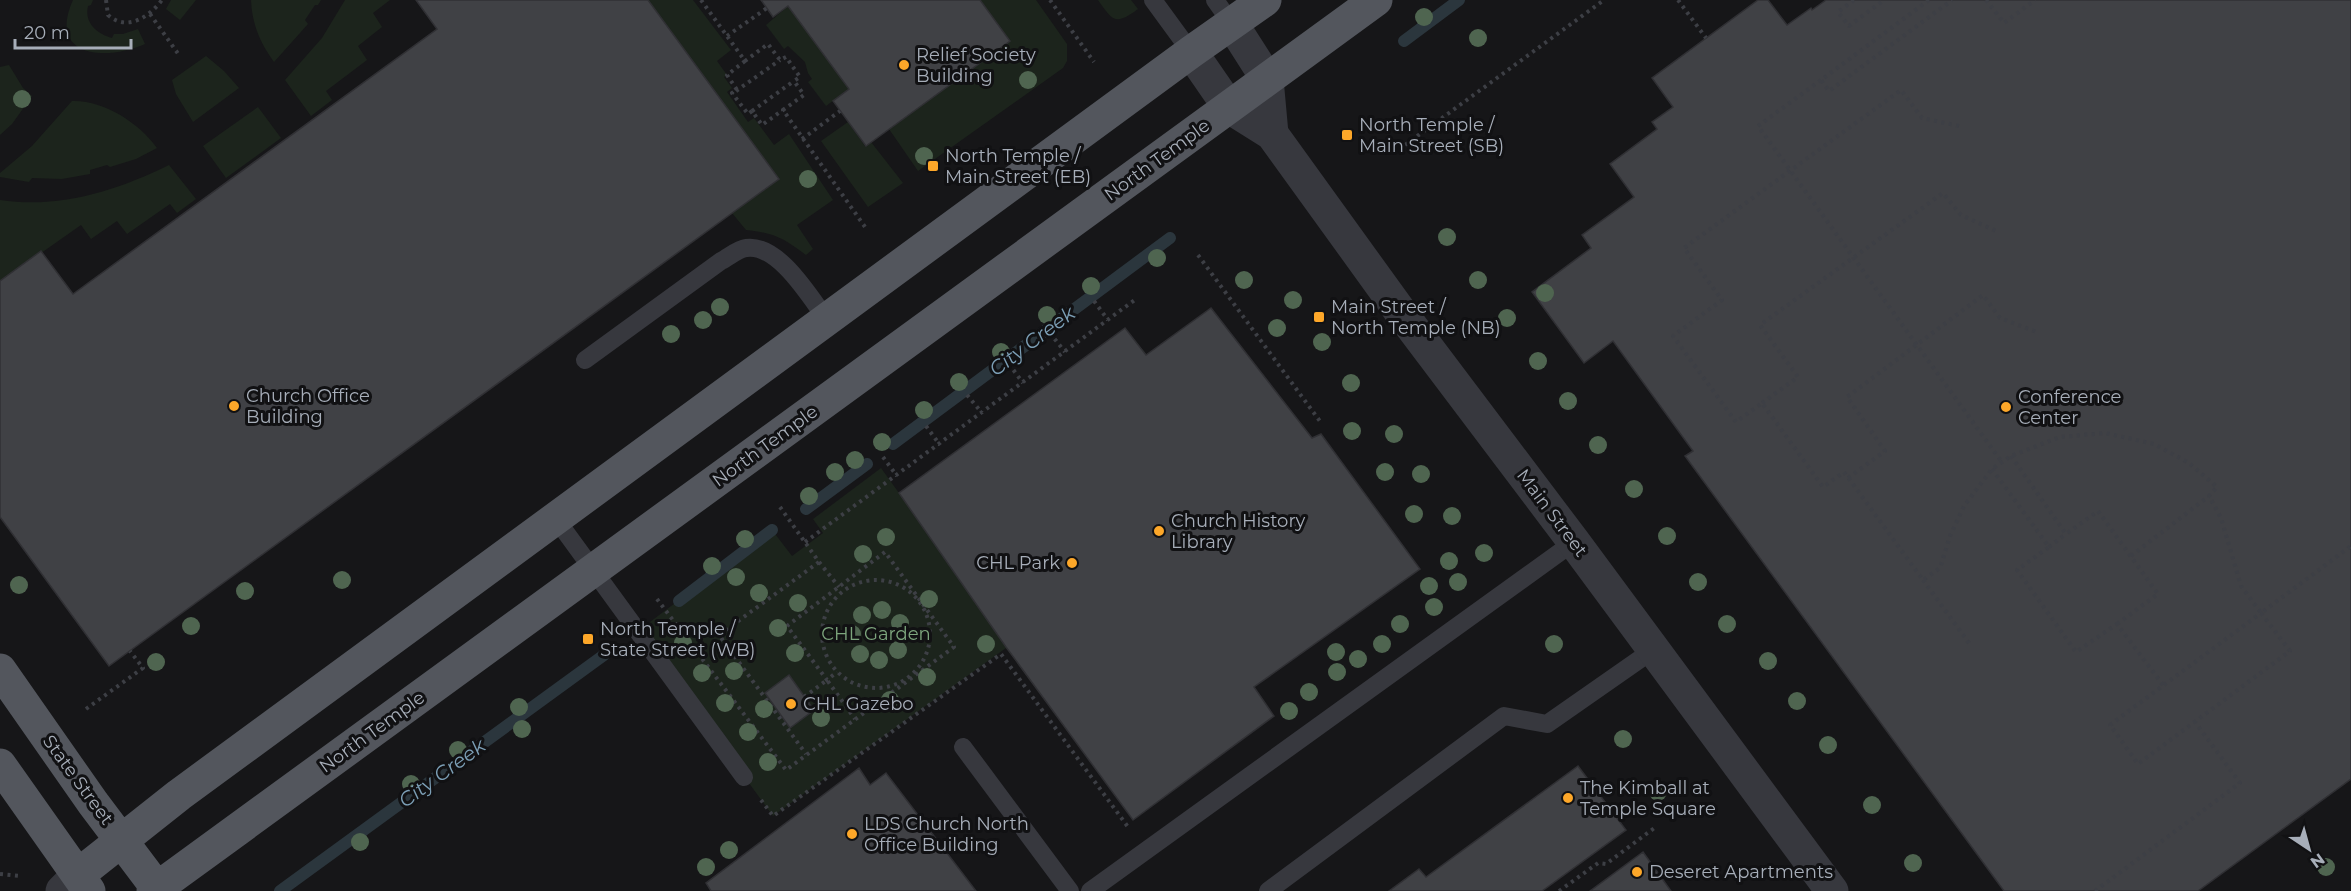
<svg xmlns="http://www.w3.org/2000/svg" width="2351" height="891" font-family="Montserrat,sans-serif">
<rect width="100%" height="100%" fill="#161618"/>
<!-- green -->
<path fill="#1c241c" d="M73,0H93L91,5L88,6C84,23 97,34 112,38L114,34H123L138,29L145,44C107,61 47,58 73,0Z
M171,0H196L180,20L166,9Z
M251,0H321L318,5H315L305,20L308,24L274,62C260,43 252,24 251,0Z
M345,0H390L373,13L382,27L358,46L367,60L326,91L332,100L311,116L285,80L322,38Z
M648,0H693L731,50L717,61L727,75L724,77L732,88L727,92L748,122L754,118L774,145L789,134L833,200L797,225L813,249L806,255C783,238 775,233 746,230L732,213L779,179Z
M980,0H1036L1067,44V61L1063,68L918,171L889,129L1010,41Z
M1098,0H1131L1138,9C1115,26 1113,21 1098,0Z
M788,6L849,89L826,106L808,82L812,79L808,73L805,62L788,46L784,49L766,25Z
M206,56L224,71L239,88L193,122L176,94L172,80Z
M9,65L23,88L32,96L12,124L0,135V67Z
M72,101C104,100 139,123 157,148L136,159L110,167L107,165L90,170V174L62,179L32,178L29,182L0,177V173L32,146Z
M258,107L281,138L226,178L203,146Z
M848,122L865,146L871,142L903,183L868,207L821,141Z
M169,165L196,199L177,213L170,204L127,234L117,221L91,239L81,225L0,282V200C59,209 116,191 169,165Z
M1211,308L1312,438L1321,434L1420,569L1254,687L1274,716L1133,820L1006,648L773,816L638,631L772,530L792,556L823,533L813,519L881,468L899,493L1125,328L1147,355Z"/>
<g fill="none" stroke-linecap="round" stroke-linejoin="round">
<!-- stream -->
<path stroke="#2b363d" stroke-width="12" d="M1404,41L1459,0
M893,444L1170,238
M806,509L867,464
M679,601L772,530
M280,891L604,655"/>
</g>
<!-- building -->
<path fill="#404145" stroke="#303034" stroke-width="1.5" d="M416,0H648L779,179L109,666L0,517V281L41,251L73,294L437,29Z
M761,0H980L1010,41L866,146L833,101L849,89L788,6L773,17Z
M1758,0H1768L1787,25L1811,8L1812,10L1826,0H2351V779L2198,891H2004L1685,456L1693,451L1613,341L1584,363L1532,292L1591,248L1582,235L1634,197L1610,164L1657,129L1652,122L1673,107L1652,78Z
M1211,308L1312,438L1321,434L1420,569L1254,687L1274,716L1133,820L1006,647L899,493L1125,328L1146,355Z
M789,675L814,710L790,728L765,693Z
M1578,766L1626,830L1542,891H1389L1419,869L1426,877Z
M859,768L870,785L886,773L976,891H711L706,883Z
M1643,852L1671,891H1590Z"/>
<g fill="none" stroke-linecap="round" stroke-linejoin="round">
<!-- path -->
<path stroke="#3d3f45" stroke-width="4" stroke-dasharray="3 4.5" stroke-linecap="butt" d="M106,0L108,15C127,32 149,17 162,0
M701,0L745,61L768,44L780,60L786,57L800,77L794,81L804,95L783,110L865,227
M1050,0L1094,62
M1678,0L1706,38
M1854,0L1838,12L1849,26L1884,0
M1929,0L1821,80L1829,91L1952,0
M1986,0L2004,23L2035,0
M150,14L179,55
M727,36L767,8
M745,61L727,75L737,90L732,93L748,114L752,111L762,125L783,110
M1821,80L1758,126L2001,461
M736,91L780,60
M752,111L794,81
M1959,126L1922,118L1901,90L1684,248L1722,300L1673,336L1736,422L1762,403L1823,487L1844,472L1923,580L1940,568L1950,536L1964,506L1992,469L2011,456L2060,437L2105,433L2154,444L2189,463L2217,487L2209,496L2221,518L2241,586L2261,613L2351,546
M802,139L840,111
M1405,145L1604,0
M1198,255L1322,424
M1094,301L1108,320
M1050,333L1065,352
M1009,364L1023,383
M967,395L982,413
M1762,403L1798,377L1760,325L1943,193L1961,215L1996,231
M926,426L940,445
M2011,456L2066,534L2098,511L2158,594L2117,624
M883,457L897,476
M1992,469L2049,547L2017,570L2076,652L2117,624L2163,685
M1848,478L1885,451L1847,397L1983,295L2000,318L2039,333
M780,507L819,562L719,635L806,754
M805,542L1136,299
M2049,547L2066,534
M2131,556L2209,496
M819,562L839,587
M1923,580L1969,643
M822 634a54 54 0 1 1 108 0a54 54 0 1 1-108 0Z
M657,599L786,770L954,647L885,552L787,626L827,680L837,672
M2261,613L2290,651L2138,764L2110,725Z
M804,697L827,680L855,719
M86,709L143,668L130,651
M761,800L773,816L1001,654L1128,827
M0,874L21,876
M1559,891L1598,863L1606,864L1657,826
M2095,891L2240,783L2195,722"/>
<!-- service -->
<path stroke="#37383e" stroke-width="18" d="M1153,0L1191,52
M1215,0L1232,24
M585,360L721,261C729,257 738,249 746,248C778,243 810,297 827,320
M556,519L744,777
M963,747L1070,891
M1090,891L1574,542
M1268,891L1504,716L1547,724L1653,650"/>
<!-- tertiary -->
<path stroke="#37383e" stroke-width="33" d="M1232,24L1267,79L1272,134
M1191,52L1229,107L1272,134L1402,314L1574,542L1832,891
M62,891L78,875"/>
<!-- primary -->
<path stroke="#53565d" stroke-width="33" d="M0,670L93,803L157,888
M0,765L89,891
M78,875L179,795L1191,52L1265,0
M153,891L1376,0"/>
</g>
<!-- trees -->
<g fill="#4f6550">
<circle cx="1424" cy="17" r="9"/>
<circle cx="1478" cy="38" r="9"/>
<circle cx="1028" cy="80" r="9"/>
<circle cx="22" cy="99" r="9"/>
<circle cx="924" cy="156" r="9"/>
<circle cx="808" cy="179" r="9"/>
<circle cx="1447" cy="237" r="9"/>
<circle cx="1157" cy="258" r="9"/>
<circle cx="1244" cy="280" r="9"/>
<circle cx="1478" cy="280" r="9"/>
<circle cx="1091" cy="286" r="9"/>
<circle cx="1545" cy="293" r="9"/>
<circle cx="1293" cy="300" r="9"/>
<circle cx="720" cy="307" r="9"/>
<circle cx="1047" cy="315" r="9"/>
<circle cx="1507" cy="318" r="9"/>
<circle cx="703" cy="320" r="9"/>
<circle cx="1277" cy="328" r="9"/>
<circle cx="671" cy="334" r="9"/>
<circle cx="1322" cy="342" r="9"/>
<circle cx="1001" cy="352" r="9"/>
<circle cx="1538" cy="361" r="9"/>
<circle cx="959" cy="382" r="9"/>
<circle cx="1351" cy="383" r="9"/>
<circle cx="1568" cy="401" r="9"/>
<circle cx="924" cy="410" r="9"/>
<circle cx="1352" cy="431" r="9"/>
<circle cx="1394" cy="434" r="9"/>
<circle cx="882" cy="442" r="9"/>
<circle cx="1598" cy="445" r="9"/>
<circle cx="855" cy="460" r="9"/>
<circle cx="835" cy="472" r="9"/>
<circle cx="1385" cy="472" r="9"/>
<circle cx="1421" cy="474" r="9"/>
<circle cx="1634" cy="489" r="9"/>
<circle cx="809" cy="496" r="9"/>
<circle cx="1414" cy="514" r="9"/>
<circle cx="1452" cy="516" r="9"/>
<circle cx="1667" cy="536" r="9"/>
<circle cx="886" cy="537" r="9"/>
<circle cx="745" cy="539" r="9"/>
<circle cx="1484" cy="553" r="9"/>
<circle cx="863" cy="554" r="9"/>
<circle cx="1449" cy="561" r="9"/>
<circle cx="712" cy="566" r="9"/>
<circle cx="736" cy="577" r="9"/>
<circle cx="342" cy="580" r="9"/>
<circle cx="1458" cy="582" r="9"/>
<circle cx="1698" cy="582" r="9"/>
<circle cx="19" cy="585" r="9"/>
<circle cx="1429" cy="586" r="9"/>
<circle cx="245" cy="591" r="9"/>
<circle cx="759" cy="593" r="9"/>
<circle cx="929" cy="599" r="9"/>
<circle cx="798" cy="603" r="9"/>
<circle cx="1434" cy="607" r="9"/>
<circle cx="882" cy="610" r="9"/>
<circle cx="862" cy="615" r="9"/>
<circle cx="900" cy="623" r="9"/>
<circle cx="1400" cy="624" r="9"/>
<circle cx="1727" cy="624" r="9"/>
<circle cx="191" cy="626" r="9"/>
<circle cx="778" cy="628" r="9"/>
<circle cx="852" cy="634" r="9"/>
<circle cx="683" cy="643" r="9"/>
<circle cx="986" cy="644" r="9"/>
<circle cx="1382" cy="644" r="9"/>
<circle cx="1554" cy="644" r="9"/>
<circle cx="898" cy="650" r="9"/>
<circle cx="1336" cy="652" r="9"/>
<circle cx="795" cy="653" r="9"/>
<circle cx="860" cy="654" r="9"/>
<circle cx="1358" cy="659" r="9"/>
<circle cx="879" cy="660" r="9"/>
<circle cx="1768" cy="661" r="9"/>
<circle cx="156" cy="662" r="9"/>
<circle cx="734" cy="671" r="9"/>
<circle cx="1337" cy="672" r="9"/>
<circle cx="702" cy="673" r="9"/>
<circle cx="927" cy="677" r="9"/>
<circle cx="1309" cy="692" r="9"/>
<circle cx="890" cy="700" r="9"/>
<circle cx="1797" cy="701" r="9"/>
<circle cx="725" cy="703" r="9"/>
<circle cx="519" cy="707" r="9"/>
<circle cx="764" cy="709" r="9"/>
<circle cx="1289" cy="711" r="9"/>
<circle cx="821" cy="718" r="9"/>
<circle cx="522" cy="729" r="9"/>
<circle cx="748" cy="732" r="9"/>
<circle cx="1623" cy="739" r="9"/>
<circle cx="1828" cy="745" r="9"/>
<circle cx="458" cy="750" r="9"/>
<circle cx="768" cy="762" r="9"/>
<circle cx="411" cy="784" r="9"/>
<circle cx="1658" cy="792" r="9"/>
<circle cx="1872" cy="805" r="9"/>
<circle cx="360" cy="842" r="9"/>
<circle cx="729" cy="850" r="9"/>
<circle cx="1913" cy="863" r="9"/>
<circle cx="706" cy="867" r="9"/>
<circle cx="2326" cy="867" r="9"/>
</g>
<!-- markers -->
<g fill="#fda729" stroke="#111113" stroke-width="2">
<circle cx="904" cy="65" r="6"/>
<rect x="1341" y="129" width="12" height="12" rx="3"/>
<rect x="927" y="160" width="12" height="12" rx="3"/>
<rect x="1313" y="311" width="12" height="12" rx="3"/>
<circle cx="234" cy="406" r="6"/>
<circle cx="2006" cy="407" r="6"/>
<circle cx="1159" cy="531" r="6"/>
<circle cx="1072" cy="563" r="6"/>
<rect x="582" y="633" width="12" height="12" rx="3"/>
<circle cx="791" cy="704" r="6"/>
<circle cx="1568" cy="798" r="6"/>
<circle cx="852" cy="834" r="6"/>
<circle cx="1637" cy="872" r="6"/>
</g>
<g text-anchor="middle" dominant-baseline="central" stroke-width="6" stroke-linejoin="round" paint-order="stroke">
<!-- poi labels -->
<g font-size="18" fill="#a7aeb9" stroke="#111113" text-anchor="start">
<text x="916" y="55">Relief Society<tspan x="916" dy="21">Building</tspan></text>
<text x="1359" y="125">North Temple /<tspan x="1359" dy="21">Main Street (SB)</tspan></text>
<text x="945" y="156">North Temple /<tspan x="945" dy="21">Main Street (EB)</tspan></text>
<text x="1331" y="307">Main Street /<tspan x="1331" dy="21">North Temple (NB)</tspan></text>
<text x="246" y="396">Church Office<tspan x="246" dy="21">Building</tspan></text>
<text x="2018" y="397">Conference<tspan x="2018" dy="21">Center</tspan></text>
<text x="1171" y="521">Church History<tspan x="1171" dy="21">Library</tspan></text>
<text x="1060" y="563" text-anchor="end">CHL Park</text>
<text x="600" y="629">North Temple /<tspan x="600" dy="21">State Street (WB)</tspan></text>
<text x="803" y="704">CHL Gazebo</text>
<text x="1580" y="788">The Kimball at<tspan x="1580" dy="21">Temple Square</tspan></text>
<text x="864" y="824">LDS Church North<tspan x="864" dy="21">Office Building</tspan></text>
<text x="1649" y="872">Deseret Apartments</text>
</g>
<!-- street labels -->
<g font-size="18" fill="#a7aeb9" stroke="#111113">
<text transform="translate(1157 160) rotate(-36)">North Temple</text>
<text transform="translate(765 446) rotate(-36)">North Temple</text>
<text transform="translate(1552 513) rotate(53)">Main Street</text>
<text transform="translate(372 732) rotate(-36)">North Temple</text>
<text transform="translate(78 780) rotate(54)">State Street</text>
</g>
<!-- park labels -->
<g font-size="18" fill="#7da57d" stroke="#111113">
<text x="876" y="634">CHL Garden</text>
</g>
<!-- water labels -->
<g font-size="20" font-style="italic" fill="#7c9fb6" stroke="#111113">
<text transform="translate(1032 341) rotate(-37)">City Creek</text>
<text transform="translate(442 773) rotate(-36)">City Creek</text>
</g>
</g>
<!-- north arrow -->
<g transform="translate(2309 849) rotate(144)" stroke="#111113" stroke-width="4.5" paint-order="stroke">
<path d="M0-4.5L10 22L0 15L-10 22Z" fill="#a7aeb9"/>
<text y="-9" font-size="16" font-weight="bold" text-anchor="middle" fill="#a7aeb9">N</text>
</g>
<!-- scale -->
<path d="M15 39v9h116v-9" fill="none" stroke="#a7aeb9" stroke-width="3"/>
<text x="24" y="39" font-size="18" fill="#a7aeb9" stroke="#111113" stroke-width="4.5" paint-order="stroke">20 m</text>
</svg>
